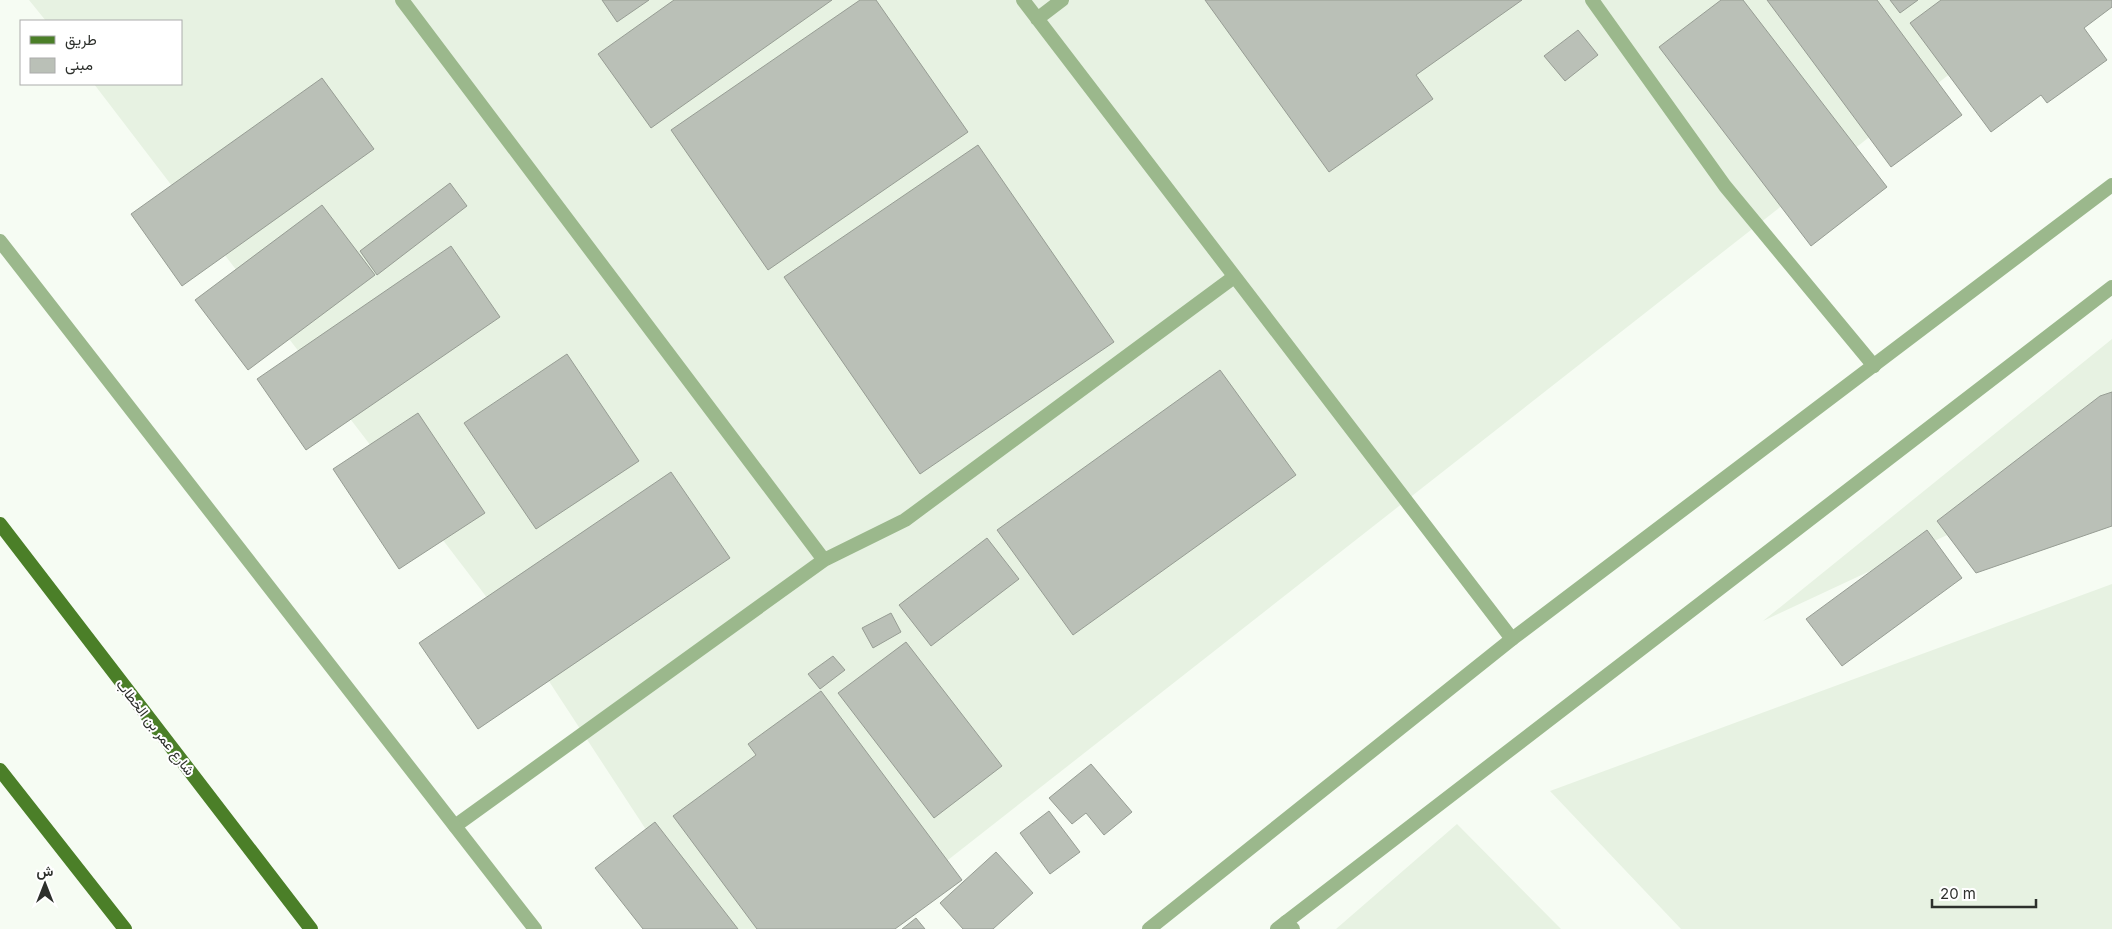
<svg xmlns="http://www.w3.org/2000/svg" width="2112" height="929" font-family="Inter,Vazirmatn,sans-serif">
<rect width="100%" height="100%" fill="#f6fcf3"/>
<!-- built -->
<path fill="#e7f2e2" d="M29,0H2044L860,929H711L537,663L94,84H181V21H46Z
M2112,339V458L1763,621Z
M2112,584V929H1681L1550,791Z
M1457,824L1561,929H1336Z"/>
<!-- building -->
<path fill="#bac0b7" stroke="#979d94" d="M602,0H649L617,22Z
M674,0H832L651,128L598,54Z
M860,0H876L968,132L768,270L671,130Z
M1205,0H1522L1416,75L1433,99L1329,172Z
M1721,0H1743L1887,187L1811,246L1659,47Z
M1767,0H1877L1962,115L1891,167Z
M1890,0H1918L1900,13Z
M1941,0H2112V7L2084,28L2107,60L2047,103L2041,95L1991,132L1910,23Z
M1578,30L1598,55L1565,81L1544,56Z
M322,78L374,149L182,286L131,214Z
M978,145L1114,342L920,474L784,277Z
M450,183L467,206L377,275L360,251Z
M322,205L375,275L248,370L195,300Z
M451,246L500,317L306,450L257,379Z
M567,354L639,461L536,529L464,423Z
M1220,370L1296,475L1073,635L997,530Z
M2112,392V526L1976,573L1937,521L2100,396Z
M418,413L485,513L399,569L333,469Z
M671,472L730,558L478,729L419,643Z
M1927,530L1962,578L1842,666L1806,619Z
M987,538L1019,579L931,646L899,605Z
M891,613L901,632L873,648L862,628Z
M906,642L1002,766L934,818L838,693Z
M833,656L845,670L820,689L808,674Z
M821,691L962,880L895,929H757L673,816L756,755L748,744Z
M1091,764L1132,812L1104,835L1086,813L1072,824L1049,798Z
M1049,811L1080,852L1050,874L1020,833Z
M655,822L738,929H643L595,868Z
M996,852L1033,893L993,929H963L940,903Z
M916,918L925,929H902Z"/>
<g fill="none" stroke-linecap="round" stroke-linejoin="round">
<!-- service -->
<path stroke="#9bb88c" stroke-width="14" d="M402,0L824,560L455,826
M824,560L905,520L1234,277
M1286,922L1293,929"/>
<!-- minor -->
<path stroke="#9bb88c" stroke-width="14" d="M1023,0L1512,639
M1592,0L1725,186L1874,366
M1037,19L1062,0"/>
<!-- tertiary -->
<path stroke="#9bb88c" stroke-width="14" d="M0,241L535,929
M1149,929L1512,639L2112,185
M1277,929L2112,287"/>
<!-- primary -->
<path stroke="#4b7f28" stroke-width="14" d="M0,524L311,929
M0,770L125,929"/>
</g>
<g text-anchor="middle" dominant-baseline="central" stroke-width="4" stroke-linejoin="round" paint-order="stroke">
<!-- street labels -->
<g font-size="14" fill="#2d302c" stroke="#fff">
<text transform="translate(156 727) rotate(52)">شارع عمر بن الخطاب</text>
</g>
</g>
<!-- legend -->
<rect x="20" y="20" width="162" height="65" fill="#ffffff" stroke="#abacab"/>
<rect x="30" y="36" width="25" height="8" fill="#4b7f28" stroke="#abacab"/>
<text x="65" y="45" font-size="15" fill="#2d302c">طريق</text>
<rect x="30" y="58" width="25" height="15" fill="#bac0b7" stroke="#abacab"/>
<text x="65" y="70" font-size="15" fill="#2d302c">مبنى</text>
<!-- north arrow -->
<g transform="translate(45 884)" stroke="#ffffff" stroke-width="4" paint-order="stroke">
<path d="M0-4L9 19L0 12L-9 19Z" fill="#2d302c"/>
<text y="-8" font-size="14" font-weight="bold" text-anchor="middle" fill="#2d302c">ش</text>
</g>
<!-- scale -->
<path d="M1932 899v8h104v-8" fill="none" stroke="#2d302c" stroke-width="2.5"/>
<text x="1940" y="899" font-size="15" fill="#2d302c" stroke="#ffffff" stroke-width="4" paint-order="stroke">20 m</text>
</svg>
